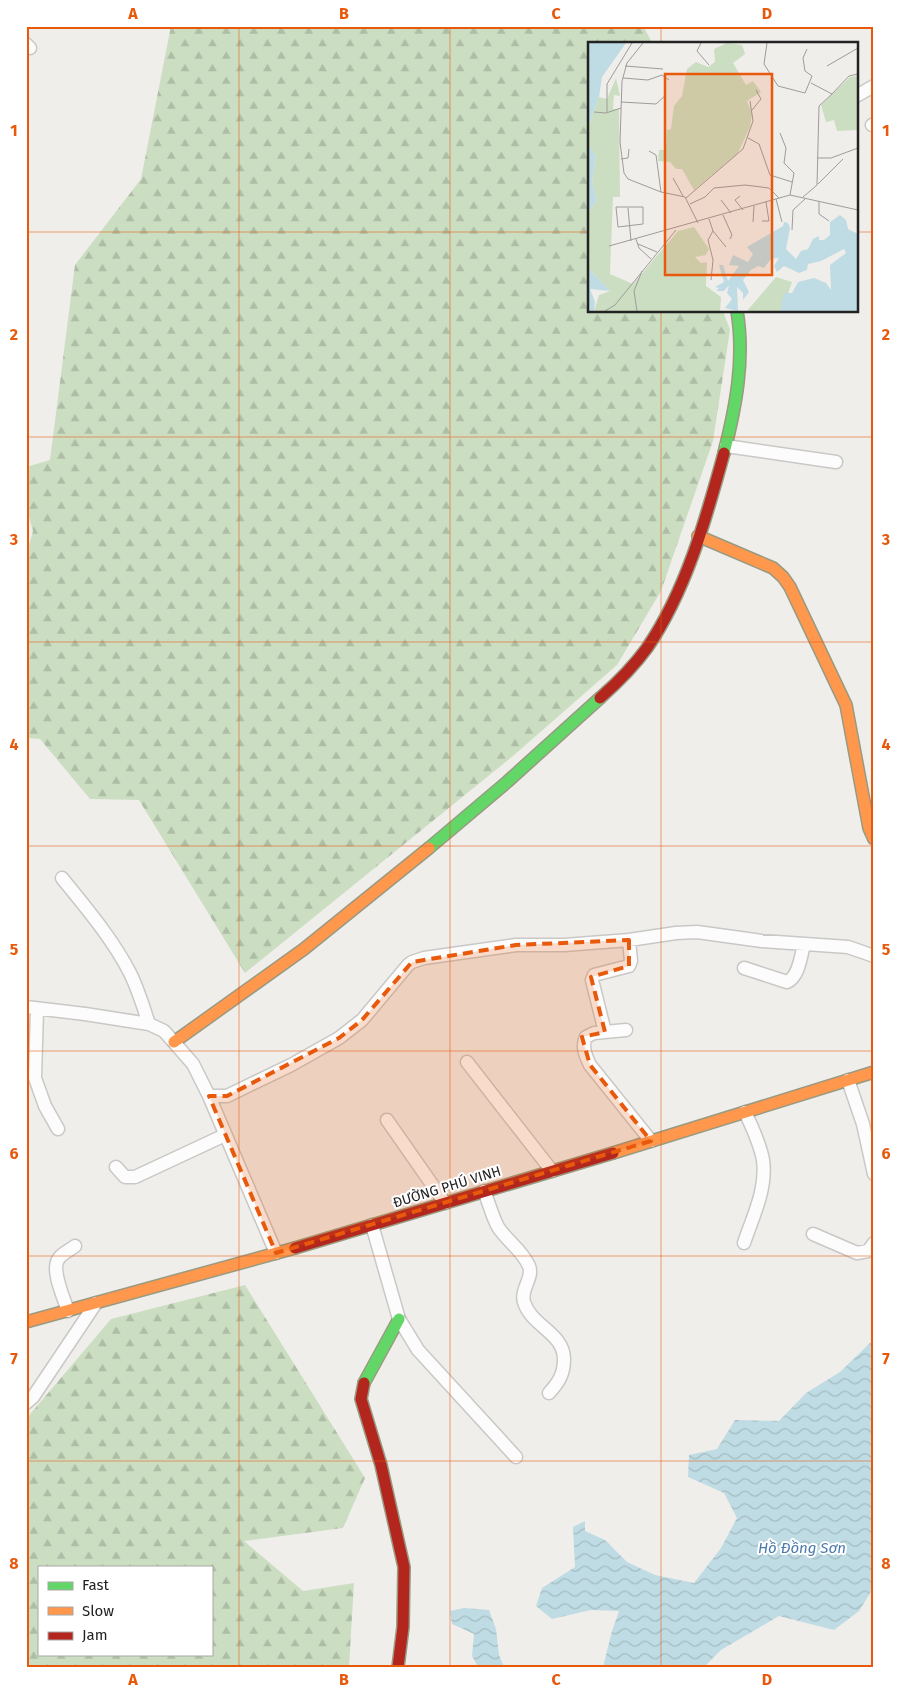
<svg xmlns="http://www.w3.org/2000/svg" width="900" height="1693" font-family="'Fira Sans',sans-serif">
<defs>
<pattern id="forest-firs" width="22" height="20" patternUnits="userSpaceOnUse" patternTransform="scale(1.25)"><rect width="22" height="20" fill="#cbdec1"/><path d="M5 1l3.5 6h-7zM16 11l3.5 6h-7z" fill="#aebea6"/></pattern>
<pattern id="water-waves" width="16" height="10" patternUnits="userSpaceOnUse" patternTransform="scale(1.25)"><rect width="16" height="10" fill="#bfdbe3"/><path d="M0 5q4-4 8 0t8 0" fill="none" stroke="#a4bcc2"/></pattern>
</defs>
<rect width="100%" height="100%" fill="#f0eeeb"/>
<!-- forest -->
<path fill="url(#forest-firs)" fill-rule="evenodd" d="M171,26H643L653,44H589V311H723L730,330L713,441L661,591L617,665L513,756L245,973L139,800L90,799L40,739L26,738V557L33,531L26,507V467L50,460L75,265L141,179Z
M245,1285L365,1478L343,1528L244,1541L303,1591L354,1583L349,1667H26V1419L111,1319ZM39,1567H211V1654H39Z"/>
<!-- water -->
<path fill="url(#water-waves)" d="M874,1339V1587L859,1611L834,1630L779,1616L721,1650L704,1667H603L612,1631L619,1611L591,1610L552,1619L536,1606L542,1588L575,1567L573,1527L585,1521V1531L605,1540L627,1562L655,1575L694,1583L721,1548L737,1518L724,1493L688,1477L689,1455L717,1449L735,1420L779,1421L806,1393L840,1372Z
M464,1608L489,1610L496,1629L499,1655L504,1667H478L472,1656L474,1634L452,1624L450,1611Z"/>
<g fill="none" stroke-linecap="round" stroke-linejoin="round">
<defs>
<path id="street" d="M26,44L30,48
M856,96L874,86
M872,125L874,124
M726,446L836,462
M62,878C86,908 112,938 130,973C138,989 143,1006 149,1024
M744,968L787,982C799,977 801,955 804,944
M26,1007L85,1014L149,1024L164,1031L193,1064L209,1096L276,1253
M37,1009L35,1078L45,1106L58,1129
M626,1030L594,1033L586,1037C581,1046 586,1057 590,1065L651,1141
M605,1032L592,980L594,975L629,966L631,961L629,940
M467,1062L552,1171
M848,1080L863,1124L874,1174
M209,1096H227L291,1065L339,1038L362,1020L408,965L412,962L424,958L516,945H564L629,940L676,933L697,932L762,941L848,947L874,956
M387,1120L445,1203
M116,1167L125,1177H135L225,1135
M484,1191C489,1203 492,1216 498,1227C507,1241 522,1250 529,1266C534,1277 520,1290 524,1302C531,1326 564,1333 564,1359C564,1374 559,1382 549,1393
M372,1225L399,1319L418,1350L516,1457
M813,1234L857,1253L868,1251L874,1243
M744,1243C753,1216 767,1189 763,1160C760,1143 752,1127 745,1112
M68,1311C64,1298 50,1269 59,1258C63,1253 70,1250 75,1246
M26,1403L33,1397L96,1303"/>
<path id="fast" d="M724,453C736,406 745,359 737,311
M429,848L507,782L600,698
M364,1383L399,1319"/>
<path id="slow" d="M698,536L773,568L783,577L790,587L846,705L869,828L874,839
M174,1042L304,949L429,848
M613,1153L874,1072
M26,1322L295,1248"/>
<path id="jam" d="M600,698C617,683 634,666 647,648C686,591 706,519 724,453
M295,1248L613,1153
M364,1383L361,1399L381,1465L404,1567L403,1627L398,1667"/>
</defs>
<!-- street casing -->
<use href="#street" stroke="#c9c8c7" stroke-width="15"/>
<!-- fast casing -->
<use href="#fast" stroke="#999a82" stroke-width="14"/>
<!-- slow casing -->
<use href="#slow" stroke="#999a82" stroke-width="14"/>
<!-- jam casing -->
<use href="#jam" stroke="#999a82" stroke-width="14"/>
<!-- street -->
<use href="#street" stroke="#fdfcfc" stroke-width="12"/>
<!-- fast -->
<use href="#fast" stroke="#63d668" stroke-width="11"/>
<!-- slow -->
<use href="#slow" stroke="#ff974d" stroke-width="11"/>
<!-- jam -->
<use href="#jam" stroke="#b3261e" stroke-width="11"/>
</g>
<!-- marked area -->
<path fill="#e8590c" fill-opacity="0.2" stroke="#e8590c" stroke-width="4" stroke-dasharray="10 6" stroke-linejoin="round" d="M629,940V966L591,977L605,1032L582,1037L590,1065L651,1141L276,1253L209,1096H227L339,1038L362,1020L412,962L516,945Z"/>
<!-- grid -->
<path fill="none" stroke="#e8590c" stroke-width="1" stroke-opacity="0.55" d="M239,26V1667M450,26V1667M661,26V44M26,232H589M856,232H874M661,311V1667M26,437H874M26,642H874M26,846H874M26,1051H874M26,1256H874M26,1461H874"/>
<g text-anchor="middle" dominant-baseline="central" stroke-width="4" stroke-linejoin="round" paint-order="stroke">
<!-- street labels -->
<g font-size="14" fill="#222" stroke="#fff">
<text transform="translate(447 1187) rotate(-17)">ĐƯỜNG PHÚ VINH</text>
</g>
<!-- water labels -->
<g font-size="15" font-style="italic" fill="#4a7aab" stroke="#fff">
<text x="802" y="1548">Hồ Đồng Sơn</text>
</g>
</g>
<!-- overview -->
<g transform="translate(588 42)">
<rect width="270" height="270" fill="#f0eeeb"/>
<path d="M139,1L154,3L157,12L145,21L158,43L165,39L173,50L159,59L164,71L162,85L150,111L106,148L94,127H88L82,120L70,119L71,108H78L79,88L83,87L86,64L94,54L99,27L108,20L120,25L127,20L126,7ZM270,34V88L249,89L246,78L238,80L233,63L262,35ZM28,36L32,54L26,53L25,67H31L32,155H25L22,232L45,242L90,189L106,185L121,207L118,213L107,215L113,221L119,220L118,244L133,255L132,269H6L11,253L22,249L0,226V171L9,158L4,140L8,114L0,103V86L11,55L19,57ZM188,235L204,240L194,269H159Z" fill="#cbdec1"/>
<path d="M0,1H38L14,35L11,55L0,86ZM0,103L8,114L4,140L9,158L0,171ZM252,173L258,178L260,187L270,192V269H192L196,251H204L210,240L226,236L238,241L243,248L242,223L258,211L256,207L233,219L220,222L219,228L211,231L196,224L189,230L186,224L191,216L183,217L176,226L170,224L163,228L155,238L161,250L155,258V251L149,245L150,269L137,266L144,257L139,251L141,243L136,249H128L131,246L127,245L136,240L131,223H135L140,239L151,224L141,223L145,213L160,220L165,212L159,205L195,184L196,180L200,181L202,186L198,207L208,217L213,209L220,207L225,197L231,194V198H236L242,193V180ZM0,226L22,249L2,247L7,260L6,269H0Z" fill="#bfdbe3"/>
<path fill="none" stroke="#9e9c9b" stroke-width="1" d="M55,1L39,21L34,39L32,100L36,131L40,137L73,150L97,155L110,181M113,1L109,9L121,23M179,1L176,22L190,44L217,51L224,34L217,29L215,16L219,7M37,24L75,27M239,24L270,6M35,36L60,38L74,33L81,38M223,41L244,52L261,34L270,32M33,60L68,62L78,53M164,68L173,57L168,48M6,70L18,71L33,66M19,70V42L44,1M192,91L198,106L196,121L206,131L202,153M160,96L171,102L182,133L204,140M61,109L68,113L73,150M229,116H243L270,106M33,117L40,116L41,107M85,136L95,154M230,142L255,117M152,154L147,158L155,168M215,155L229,143L231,64L244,52M98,156L155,107L165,79L162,59M188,157L194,180M133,158L143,171M231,159V172L241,179M102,162L117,155L126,146L157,143L181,146L191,156M28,165H55V182L30,185ZM40,166L43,199M135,173L144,193L142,197M121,177L125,189L138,205M174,179H181L178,160M165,180L166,164M204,188L205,168L217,157M48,197L51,206L63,217M50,202L69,210M21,204L202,153L270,168M123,238L125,218L120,198L125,189M17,269L27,263L88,188M49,269L46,249L54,229"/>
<path fill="#e8590c" fill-opacity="0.15" stroke="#e8590c" stroke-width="2.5" d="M77,32H184V233H77Z"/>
<rect width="270" height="270" fill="none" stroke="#222" stroke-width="2.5"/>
</g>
<!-- border -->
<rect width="900" height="1693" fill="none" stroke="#ffffff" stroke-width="55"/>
<!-- legend -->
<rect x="38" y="1566" width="175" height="90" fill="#ffffff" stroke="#a7a7a7"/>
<rect x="48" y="1582" width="25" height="8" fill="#63d668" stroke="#a7a7a7"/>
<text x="82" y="1590" font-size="15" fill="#222222">Fast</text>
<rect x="48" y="1607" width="25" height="8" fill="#ff974d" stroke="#a7a7a7"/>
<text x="82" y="1616" font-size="15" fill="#222222">Slow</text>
<rect x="48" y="1632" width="25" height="8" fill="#b3261e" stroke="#a7a7a7"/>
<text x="82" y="1640" font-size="15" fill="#222222">Jam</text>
<rect x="28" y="28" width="844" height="1638" fill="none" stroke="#e8590c" stroke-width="2"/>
<g font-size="16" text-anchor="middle" font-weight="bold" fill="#e8590c">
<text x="133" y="19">A</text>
<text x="344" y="19">B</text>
<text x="556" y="19">C</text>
<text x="767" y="19">D</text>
<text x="14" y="136">1</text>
<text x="886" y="136">1</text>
<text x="14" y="340">2</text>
<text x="886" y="340">2</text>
<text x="14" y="545">3</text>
<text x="886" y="545">3</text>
<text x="14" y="750">4</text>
<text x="886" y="750">4</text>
<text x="14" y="955">5</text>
<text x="886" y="955">5</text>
<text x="14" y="1159">6</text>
<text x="886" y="1159">6</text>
<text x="14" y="1364">7</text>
<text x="886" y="1364">7</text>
<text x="14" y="1569">8</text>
<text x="886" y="1569">8</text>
<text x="133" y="1685">A</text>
<text x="344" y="1685">B</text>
<text x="556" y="1685">C</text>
<text x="767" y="1685">D</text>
</g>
</svg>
